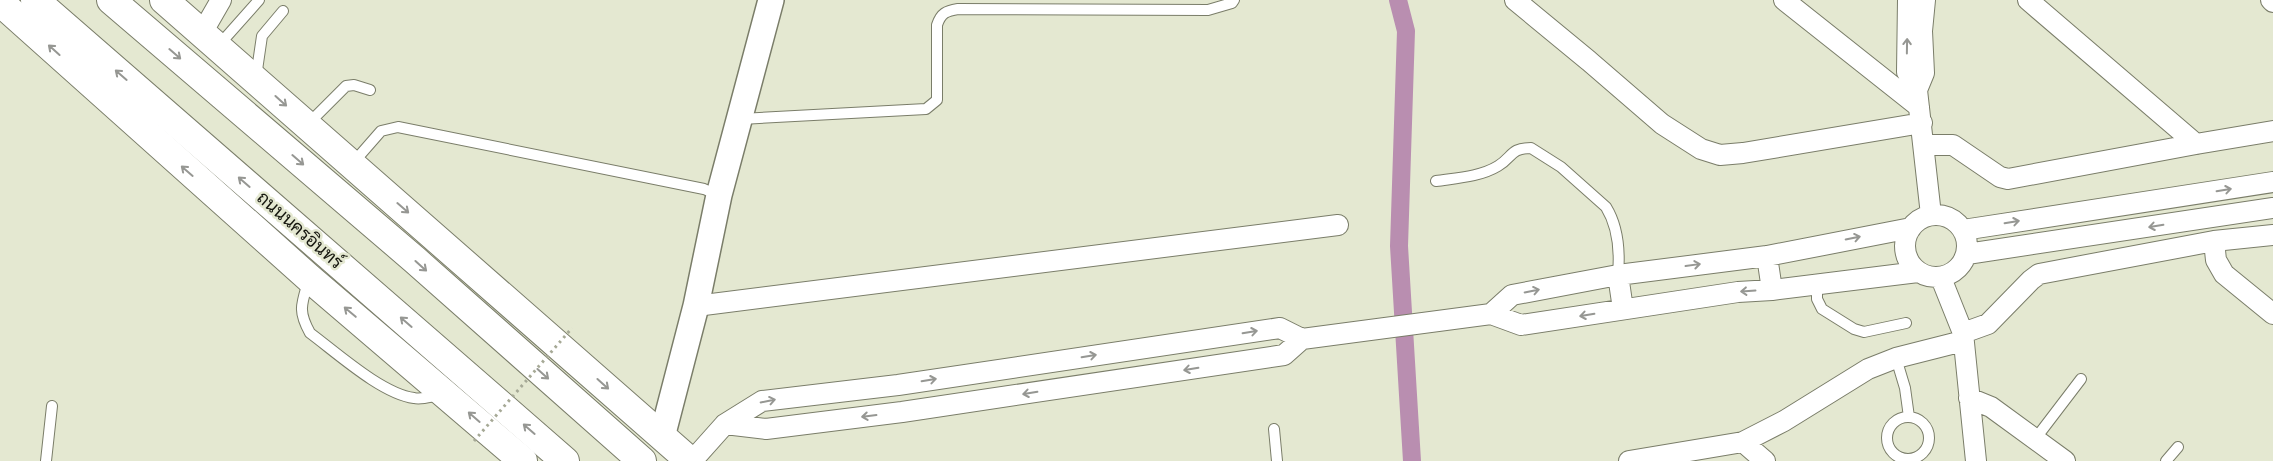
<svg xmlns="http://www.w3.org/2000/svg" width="2273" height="461" font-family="'Times New Roman',Sarabun,serif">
<rect width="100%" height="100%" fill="#e4e8d1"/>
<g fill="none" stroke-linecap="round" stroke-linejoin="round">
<!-- canal -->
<path stroke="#b98eb0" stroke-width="18" d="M1398,0L1406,31L1399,246L1412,461"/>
<defs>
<path id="service" d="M219,45L259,0
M256,77L262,36L283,11
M741,119L926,109L937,100V25C941,13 946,11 958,9L1208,10L1232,3L1234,0
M308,124L346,86L354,85L370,90
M353,163L381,131L398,127L704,189L718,195
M1436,181C1456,178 1480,177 1498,166C1513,157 1510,148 1531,148L1561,167L1606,207C1619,228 1620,252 1618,275
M309,279C302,303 297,310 310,333C337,353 382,394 414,398C422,400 432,396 441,395
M1817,284V299L1822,309L1854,329L1864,332L1906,323
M1896,358L1905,388L1909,417
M1887 438a21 21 0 1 1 42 0a21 21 0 1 1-42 0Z
M1274,429L1277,461
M2036,438L2081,379
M46,461L52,406
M2166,461L2178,447"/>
<path id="minor" d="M1515,0L1589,61L1662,124L1701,149L1720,155L1743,153L1922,123
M1784,0L1919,107
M1908,0L1907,72L1917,90L1931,215
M2028,0L2196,144
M2271,0L2273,2
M202,33L221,0
M1917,90L1924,73L1922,31L1925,0
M1924,145H1953L2000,177L2008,179L2196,144L2273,131
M1905 246a31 31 0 1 1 62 0a31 31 0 1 1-62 0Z
M1963,230L2273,182
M2214,241L2216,260L2224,274L2273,314
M1967,254L2273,208
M1767,256L1772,290
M1618,275L1623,309
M1941,278L1963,333L1976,461
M696,306L1338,225
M1491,314L1512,295L1618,275L1767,256L1911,228
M1963,333L1988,324L2031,280L2039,274L2214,241L2273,235
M1969,398L1991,407L2065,461
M725,424L766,429L902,412L1284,355L1302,339
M1743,442L1765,461
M692,461L725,424L762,401L898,385L1280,328L1302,339L1491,314L1521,325L1738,292L1772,290L1918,272
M1629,461L1743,442L1784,421L1868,369L1896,358L1963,341"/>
<path id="tertiary" d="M662,437L696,306L719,195L771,0"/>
<path id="secondary" d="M164,0L690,461
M0,2L309,278L523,461"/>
<path id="primary" d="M35,0L565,461
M111,0L415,260L642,461"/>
</defs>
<!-- service casing -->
<use href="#service" stroke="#7a7d69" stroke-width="12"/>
<!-- minor casing -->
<use href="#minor" stroke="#7a7d69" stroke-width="22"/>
<!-- tertiary casing -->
<use href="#tertiary" stroke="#7a7d69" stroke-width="28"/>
<!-- secondary casing -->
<use href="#secondary" stroke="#7a7d69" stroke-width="30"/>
<!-- primary casing -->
<use href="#primary" stroke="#7a7d69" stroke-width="30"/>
<!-- service -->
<use href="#service" stroke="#fff" stroke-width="10"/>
<!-- minor -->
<use href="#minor" stroke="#fff" stroke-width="20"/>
<!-- tertiary -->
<use href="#tertiary" stroke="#fff" stroke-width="25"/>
<!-- secondary -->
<use href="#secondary" stroke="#fff" stroke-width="28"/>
<!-- primary -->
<use href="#primary" stroke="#fff" stroke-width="28"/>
<!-- path-bridge -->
<path stroke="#a6a996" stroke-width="3" stroke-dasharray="2.5 4" stroke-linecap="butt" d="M474,441L572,328"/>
</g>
<!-- one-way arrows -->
<defs><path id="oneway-shaft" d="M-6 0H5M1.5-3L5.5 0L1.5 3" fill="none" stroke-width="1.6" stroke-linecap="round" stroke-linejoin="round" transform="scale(1.25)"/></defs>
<g stroke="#969793">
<use href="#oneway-shaft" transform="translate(1907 46) rotate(-89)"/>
<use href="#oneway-shaft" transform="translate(54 50) rotate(-138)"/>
<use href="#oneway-shaft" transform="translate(175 54) rotate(41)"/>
<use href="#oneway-shaft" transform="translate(121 75) rotate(-139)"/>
<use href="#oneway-shaft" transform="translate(281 101) rotate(42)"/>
<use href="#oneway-shaft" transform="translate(298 160) rotate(41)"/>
<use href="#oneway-shaft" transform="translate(187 171) rotate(-139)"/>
<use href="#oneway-shaft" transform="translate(244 182) rotate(-139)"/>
<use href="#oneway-shaft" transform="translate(2224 190) rotate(-9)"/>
<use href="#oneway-shaft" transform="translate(403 208) rotate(41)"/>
<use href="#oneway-shaft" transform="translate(2012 222) rotate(-9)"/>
<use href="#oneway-shaft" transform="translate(2156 226) rotate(171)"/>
<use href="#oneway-shaft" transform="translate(1853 238) rotate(-11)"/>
<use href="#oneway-shaft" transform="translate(1693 265) rotate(-8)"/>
<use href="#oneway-shaft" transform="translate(421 266) rotate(42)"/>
<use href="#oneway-shaft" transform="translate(1532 291) rotate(-11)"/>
<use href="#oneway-shaft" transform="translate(1748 291) rotate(176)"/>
<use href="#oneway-shaft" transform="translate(350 312) rotate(-140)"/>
<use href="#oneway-shaft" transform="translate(1587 315) rotate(171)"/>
<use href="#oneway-shaft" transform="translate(406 322) rotate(-139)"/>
<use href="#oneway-shaft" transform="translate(1250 332) rotate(-9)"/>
<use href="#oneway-shaft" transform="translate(1089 356) rotate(-9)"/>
<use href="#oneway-shaft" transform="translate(1191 369) rotate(171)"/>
<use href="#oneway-shaft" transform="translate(543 374) rotate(42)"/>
<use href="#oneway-shaft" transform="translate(929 380) rotate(-9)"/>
<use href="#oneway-shaft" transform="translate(603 384) rotate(42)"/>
<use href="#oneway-shaft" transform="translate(1030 393) rotate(171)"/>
<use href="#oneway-shaft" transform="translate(768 401) rotate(-11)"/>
<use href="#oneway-shaft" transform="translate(869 416) rotate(173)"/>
<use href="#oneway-shaft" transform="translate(474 417) rotate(-139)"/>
<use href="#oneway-shaft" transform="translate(529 429) rotate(-139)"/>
</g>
<g text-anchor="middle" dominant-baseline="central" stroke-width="5" stroke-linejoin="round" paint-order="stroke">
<!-- street labels -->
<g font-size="18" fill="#16170f" stroke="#e4e8d1">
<text transform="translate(300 230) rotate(41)">ถนนนครอินทร์</text>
</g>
</g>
</svg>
